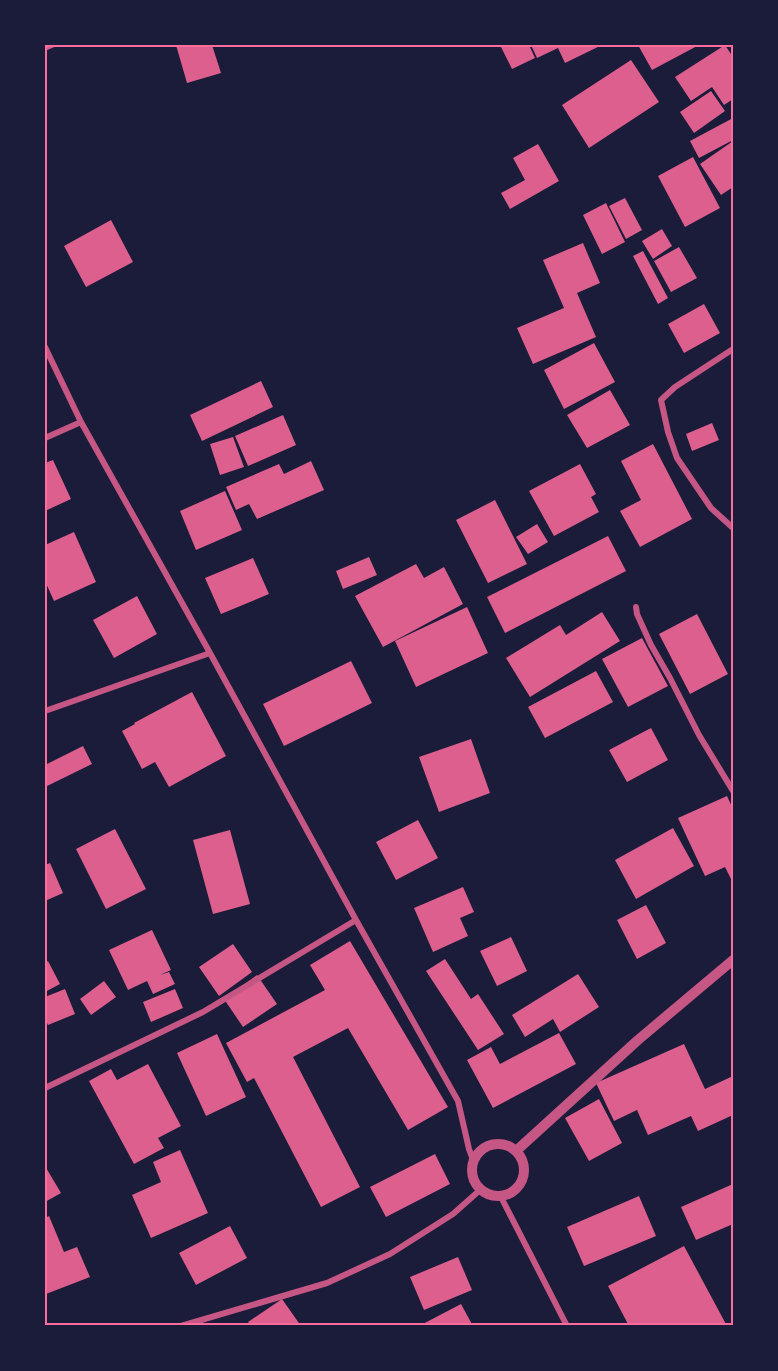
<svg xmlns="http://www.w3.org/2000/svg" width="778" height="1371" font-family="'DM Sans',sans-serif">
<rect width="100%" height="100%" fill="#1b1b3a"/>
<!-- building -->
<path fill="#dd5f8e" d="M45,45H59L45,51Z
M176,45H212L221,73L187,83Z
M500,45H529L535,58L512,69Z
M531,45H602L565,63L558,48L537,58Z
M638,45H699L652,70Z
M725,45L733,57V99L724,105L712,87L691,101L675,77Z
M631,60L659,102L589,148L562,105Z
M711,91L725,111L694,133L680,112Z
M733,118V140L699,158L690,141Z
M733,141V187L721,195L700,164Z
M538,144L559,181L510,209L501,193L525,180L513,158Z
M693,157L720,208L685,227L658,176Z
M625,198L642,230L626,239L609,206Z
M606,203L625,242L602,254L583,215Z
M111,220L133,262L86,287L64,246Z
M662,229L672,246L653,259L642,241Z
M583,243L600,283L577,293L596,337L533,364L517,328L564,308L543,260Z
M679,247L697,278L671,292L654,261Z
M643,251L668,298L658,304L633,256Z
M704,304L720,333L684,353L668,324Z
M594,343L615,382L564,409L544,370Z
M261,381L273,407L202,441L190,415Z
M610,390L630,425L587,448L567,415Z
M283,415L296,445L248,466L235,436Z
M712,423L719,440L692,451L686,434Z
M233,437L244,467L220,475L210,444Z
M653,444L692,519L640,547L620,511L641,500L621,461Z
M53,460L71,499L45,511V463Z
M311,461L324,490L257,519L249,504L236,510L226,487L279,464L284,474Z
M580,464L596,494L591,497L599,512L554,536L529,491Z
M225,491L242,530L196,550L180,511Z
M495,500L527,564L488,583L456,520Z
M537,524L548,542L528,554L516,537Z
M74,532L96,582L54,601L45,581V545Z
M608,536L626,571L505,633L487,597Z
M369,557L377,575L343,589L336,571Z
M253,558L269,594L221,614L205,578Z
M416,564L424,578L444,567L463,604L383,647L355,596Z
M137,596L157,634L114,658L93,620Z
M467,607L488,653L416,687L395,641Z
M602,612L620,641L530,697L506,658L560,625L566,635Z
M697,614L728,674L690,694L659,634Z
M642,638L668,686L628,707L602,659Z
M351,661L372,703L284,746L263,704Z
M596,671L613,702L545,738L528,707Z
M192,692L226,756L169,787L155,762L142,769L122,731L135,724L134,723Z
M651,728L668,760L627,782L609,750Z
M471,739L490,793L439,812L419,757Z
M83,746L92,764L45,787V765Z
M727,796L733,809V883L725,867L705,876L678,818Z
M418,820L438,858L396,880L376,842Z
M673,828L694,866L636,899L615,860Z
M115,829L146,889L106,909L76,849Z
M230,830L250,904L213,914L193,840Z
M50,863L63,893L45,901V865Z
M463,887L474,912L460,918L468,936L433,952L414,908Z
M646,905L666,943L637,959L617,920Z
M152,930L171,970L160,975L169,972L175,984L153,994L147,981L128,990L109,950Z
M511,937L527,971L497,986L480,951Z
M350,941L448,1107L408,1130L348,1028L293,1057L360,1187L321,1207L254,1078L247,1082L226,1043L325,990L310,965Z
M233,944L252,972L219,996L199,967Z
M445,959L471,999L478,994L504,1034L478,1050L426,971Z
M48,961L60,984L45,992V963Z
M578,974L599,1007L560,1032L553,1019L525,1037L512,1015Z
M257,975L277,1004L243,1027L224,999Z
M104,981L116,997L91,1015L80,999Z
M65,989L75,1014L48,1025L45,1019V997Z
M175,989L183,1008L151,1022L143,1002Z
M559,1033L576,1064L493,1108L467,1060L491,1047L500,1064Z
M217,1034L246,1097L206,1116L177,1053Z
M684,1044L705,1089L733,1076V1115L698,1131L691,1116L648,1135L637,1110L614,1121L596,1083Z
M148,1064L181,1126L158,1138L164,1148L134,1164L89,1081L111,1069L117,1080Z
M599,1099L622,1143L589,1161L565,1118Z
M180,1150L208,1213L151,1238L132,1195L161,1182L153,1162Z
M435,1154L450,1184L386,1217L370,1187Z
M45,1166L61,1193L45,1202Z
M733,1184V1224L696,1240L681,1207Z
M639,1196L656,1236L584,1266L567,1227Z
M49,1216L64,1252L77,1247L90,1277L46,1294L45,1291V1218Z
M230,1226L247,1258L196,1285L179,1253Z
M684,1246L727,1326H629L608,1286Z
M458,1257L472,1290L424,1310L410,1277Z
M282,1299L301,1326H251L248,1322Z
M461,1304L473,1326H419Z"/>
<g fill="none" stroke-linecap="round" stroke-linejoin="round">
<!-- minor -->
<path stroke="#c65784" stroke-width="6" d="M45,347L81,422L210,653L356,920L458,1101L469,1149L473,1160
M733,349L675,387L661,400L668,432L677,458L711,508L733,528
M45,438L81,422
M636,607L637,614L651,645L670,678L699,735L733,791
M45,711L210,653
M45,1088L203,1012L356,920
M501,1197L567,1326
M181,1326L327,1283L390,1254L453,1214L480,1190"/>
<!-- tertiary -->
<path stroke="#c65784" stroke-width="10" d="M472 1170a26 26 0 1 1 52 0a26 26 0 1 1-52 0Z
M516,1151L638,1040L733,960"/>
</g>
<!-- border -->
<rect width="778" height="1371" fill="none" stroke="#1b1b3a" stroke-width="93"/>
<rect x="46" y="46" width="686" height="1278" fill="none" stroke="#ff6b9d" stroke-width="2"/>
</svg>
